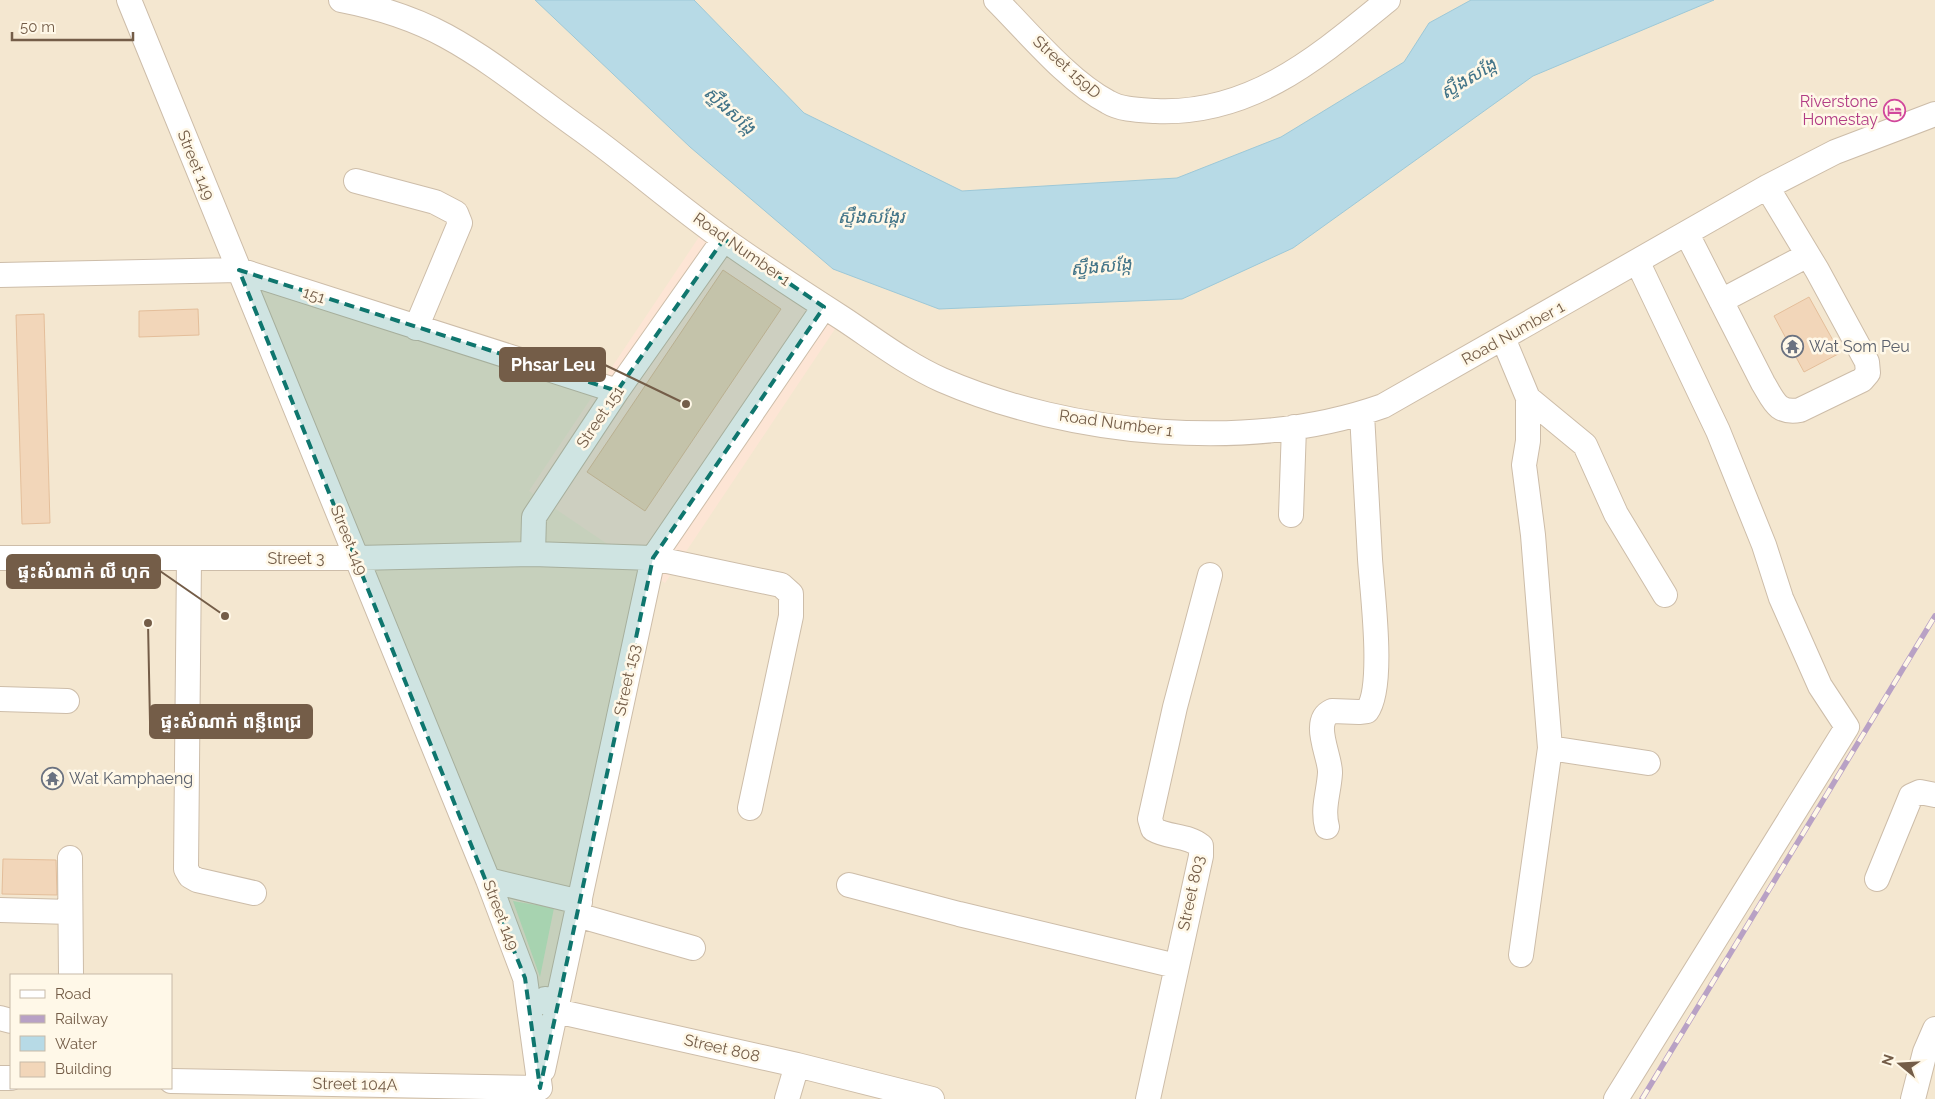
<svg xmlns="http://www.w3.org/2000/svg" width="1935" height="1099" font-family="Raleway,'Noto Sans Khmer',sans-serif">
<rect width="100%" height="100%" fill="#fcf5e2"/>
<!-- residential -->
<path fill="#f4e7d0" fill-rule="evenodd" d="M0,0H1935V1099H0ZM11,975H171V1088H11Z"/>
<!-- commercial -->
<path fill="#fde5d5" d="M707,225L843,317L665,583L529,491Z"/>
<!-- green -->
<path fill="#cdeac1" d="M513,901L554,908L540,977Z"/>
<!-- water -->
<path fill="#b7dae6" stroke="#9dc8d7" d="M535,0H694L804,113L962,191L1177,178L1281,137L1404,62L1429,23L1471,0H1714L1533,76L1293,248L1182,299L939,309L833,269L690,147Z"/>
<!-- building -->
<path fill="#f2d6b9" stroke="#e4be9a" d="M723,270L781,309L645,511L587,472Z
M1809,297L1840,353L1804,372L1774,316Z
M198,309L199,335L139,337V311Z
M44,314L50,523L22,524L16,315Z
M3,859L56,860L57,895L2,894Z"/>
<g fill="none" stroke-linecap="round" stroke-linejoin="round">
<defs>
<path id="minor" d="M129,0L488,880L525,978L540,1088
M341,0C377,7 413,18 446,36C492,61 534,96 576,126C627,162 674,204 725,240C763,267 803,293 842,318C874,339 906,364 942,380C1071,436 1250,453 1383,406L1767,187L1835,152L1935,114
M996,0C1028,32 1068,81 1108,102C1121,110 1140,110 1156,111C1252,115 1318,57 1388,0
M356,181L435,202L456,213L460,223L416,328
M1687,234L1763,383C1774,401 1777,414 1800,410L1862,380L1868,373L1867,362L1817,270L1767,187
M0,275L239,270L617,391
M1721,301L1808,255
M1503,338L1528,398V441L1524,465L1533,535L1550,748L1521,955
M1528,398L1585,445L1616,514L1665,595
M1291,515L1294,427
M533,554L534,517L617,391L724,239
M0,558H357L533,554L653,558L781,585L791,594V616L750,808
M189,558L186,869L190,876L197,880L254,893
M0,699L67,701
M1550,748L1648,763
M1327,827C1322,808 1329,792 1330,773C1331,757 1310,721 1332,711L1359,712L1367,711C1385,687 1372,591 1370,559C1367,511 1365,462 1362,414
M70,858L71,975
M1877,879L1911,796L1920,792L1935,795
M488,880L580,902
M849,885L959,914L1176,966
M0,910L70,912
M577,915L693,948
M545,999L556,1011L797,1065L932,1099
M0,1018L11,1021
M543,1070L653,558L824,307
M0,1078H11
M171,1081L540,1088
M787,1099L797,1065
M1148,1099L1201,856V846C1188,835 1168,838 1153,829L1150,819L1175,707L1210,575
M1616,1099L1847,727L1820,686L1781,598L1764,545L1718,431L1638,263
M1913,1099L1925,1052L1935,1029"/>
</defs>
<!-- minor casing -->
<use href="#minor" stroke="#cdbda9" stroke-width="26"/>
<!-- minor -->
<use href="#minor" stroke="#fff" stroke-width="24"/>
<defs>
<path id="rail" d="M1642,1099L1935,616"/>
</defs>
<!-- rail casing -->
<use href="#rail" stroke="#b8a1c5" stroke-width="5.5"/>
<!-- rail -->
<use href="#rail" stroke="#fff8e8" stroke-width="4" stroke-dasharray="11" stroke-linecap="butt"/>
</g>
<!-- marked area -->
<path fill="#0f766e" fill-opacity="0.2" stroke="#0f766e" stroke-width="4" stroke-dasharray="10 6" stroke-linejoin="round" d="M724,239L824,307L653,558L540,1088L525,978L239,270L617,391Z"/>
<!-- icons -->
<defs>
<symbol id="hotel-ring" viewBox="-11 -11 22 22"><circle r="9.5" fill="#fff8e8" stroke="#d1479c" stroke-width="1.5"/><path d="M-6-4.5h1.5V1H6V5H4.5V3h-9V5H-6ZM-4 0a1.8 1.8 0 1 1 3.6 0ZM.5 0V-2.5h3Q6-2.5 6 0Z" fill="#d1479c"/></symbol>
<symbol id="temple-ring" viewBox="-11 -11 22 22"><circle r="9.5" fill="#fff8e8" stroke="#6b7280" stroke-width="1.5"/><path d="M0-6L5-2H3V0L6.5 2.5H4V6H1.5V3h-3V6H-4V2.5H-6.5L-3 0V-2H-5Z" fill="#6b7280"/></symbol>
</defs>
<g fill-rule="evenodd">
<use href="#hotel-ring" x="1882" y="98" width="25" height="25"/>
<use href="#temple-ring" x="1780" y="334" width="25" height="25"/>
<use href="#temple-ring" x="40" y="766" width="25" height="25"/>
</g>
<g text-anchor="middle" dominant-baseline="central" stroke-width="5" stroke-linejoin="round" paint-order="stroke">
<!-- street labels -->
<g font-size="16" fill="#745d48" stroke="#fff8e8">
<text transform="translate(1067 67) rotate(42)">Street 159D</text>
<text transform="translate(196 165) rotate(68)">Street 149</text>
<text transform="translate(742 249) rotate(35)">Road Number 1</text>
<text transform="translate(314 295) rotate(18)">151</text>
<text transform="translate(1513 333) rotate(-29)">Road Number 1</text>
<text transform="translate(600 417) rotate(-56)">Street 151</text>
<text transform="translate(1116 423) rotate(8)">Road Number 1</text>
<text transform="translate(349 540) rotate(68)">Street 149</text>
<text x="296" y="558">Street 3</text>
<text transform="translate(627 680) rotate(-78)">Street 153</text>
<text transform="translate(1191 893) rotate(-78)">Street 803</text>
<text transform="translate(501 915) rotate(69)">Street 149</text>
<text transform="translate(722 1048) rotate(13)">Street 808</text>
<text transform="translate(355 1084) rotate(1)">Street 104A</text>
</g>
<!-- hotel labels -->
<g font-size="16" fill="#b23c85" stroke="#fff8e8" text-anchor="end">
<text x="1878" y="101">Riverstone<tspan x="1878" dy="18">Homestay</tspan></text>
</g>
<!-- worship labels -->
<g font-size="16" fill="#5b616d" stroke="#fff8e8" text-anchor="start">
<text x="1809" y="346">Wat Som Peu</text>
<text x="69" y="778">Wat Kamphaeng</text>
</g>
<!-- water labels -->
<g font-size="18" font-style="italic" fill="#427488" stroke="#fff8e8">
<text transform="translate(1468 78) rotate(-31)">ស្ទឹងសង្កែ</text>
<text transform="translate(730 110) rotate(42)">ស្ទឹងសង្កែ</text>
<text x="871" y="216">ស្ទឹងសង្កែរ</text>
<text transform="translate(1101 266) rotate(-5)">ស្ទឹងសង្កែ</text>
</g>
</g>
<!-- callouts -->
<path fill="none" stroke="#745d48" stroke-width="2" d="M686 404L605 365M225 616L160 571M148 623L150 722"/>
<g fill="#745d48" stroke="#fff8e8" stroke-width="2">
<circle cx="686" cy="404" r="5"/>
<circle cx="225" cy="616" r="5"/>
<circle cx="148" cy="623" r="5"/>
</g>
<g fill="#745d48" stroke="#745d48" stroke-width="2">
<rect x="500" y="348" width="105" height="33" rx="5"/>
<rect x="7" y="555" width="153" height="33" rx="5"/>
<rect x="150" y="705" width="162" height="33" rx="5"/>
</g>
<g font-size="18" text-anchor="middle" font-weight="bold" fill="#fff">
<text x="553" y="371">Phsar Leu</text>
<text x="84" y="578">ផ្ទះសំណាក់ លី ហុក</text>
<text x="231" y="728">ផ្ទះសំណាក់ ពន្លឺពេជ្រ</text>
</g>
<!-- legend -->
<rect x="10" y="974" width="162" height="115" fill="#fff8e8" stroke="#c7baa8"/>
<rect x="20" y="990" width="25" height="8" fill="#ffffff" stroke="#c7baa8"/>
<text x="55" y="999" font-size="15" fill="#745d48">Road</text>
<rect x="20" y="1015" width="25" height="8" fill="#b8a1c5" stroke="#c7baa8"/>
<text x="55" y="1024" font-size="15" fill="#745d48">Railway</text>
<rect x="20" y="1036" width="25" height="15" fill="#b7dae6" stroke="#c7baa8"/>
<text x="55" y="1049" font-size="15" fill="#745d48">Water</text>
<rect x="20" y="1062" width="25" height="15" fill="#f2d6b9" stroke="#c7baa8"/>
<text x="55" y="1074" font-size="15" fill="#745d48">Building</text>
<!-- north arrow -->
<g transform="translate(1900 1064) rotate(288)" stroke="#fff8e8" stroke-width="4" paint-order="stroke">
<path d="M0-4L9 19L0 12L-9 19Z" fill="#745d48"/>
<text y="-8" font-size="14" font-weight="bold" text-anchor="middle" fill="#745d48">N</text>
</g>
<!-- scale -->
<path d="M12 32v8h121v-8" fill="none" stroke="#745d48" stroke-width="2.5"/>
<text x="20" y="32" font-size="15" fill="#745d48" stroke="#fff8e8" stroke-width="4" paint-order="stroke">50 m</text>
</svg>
